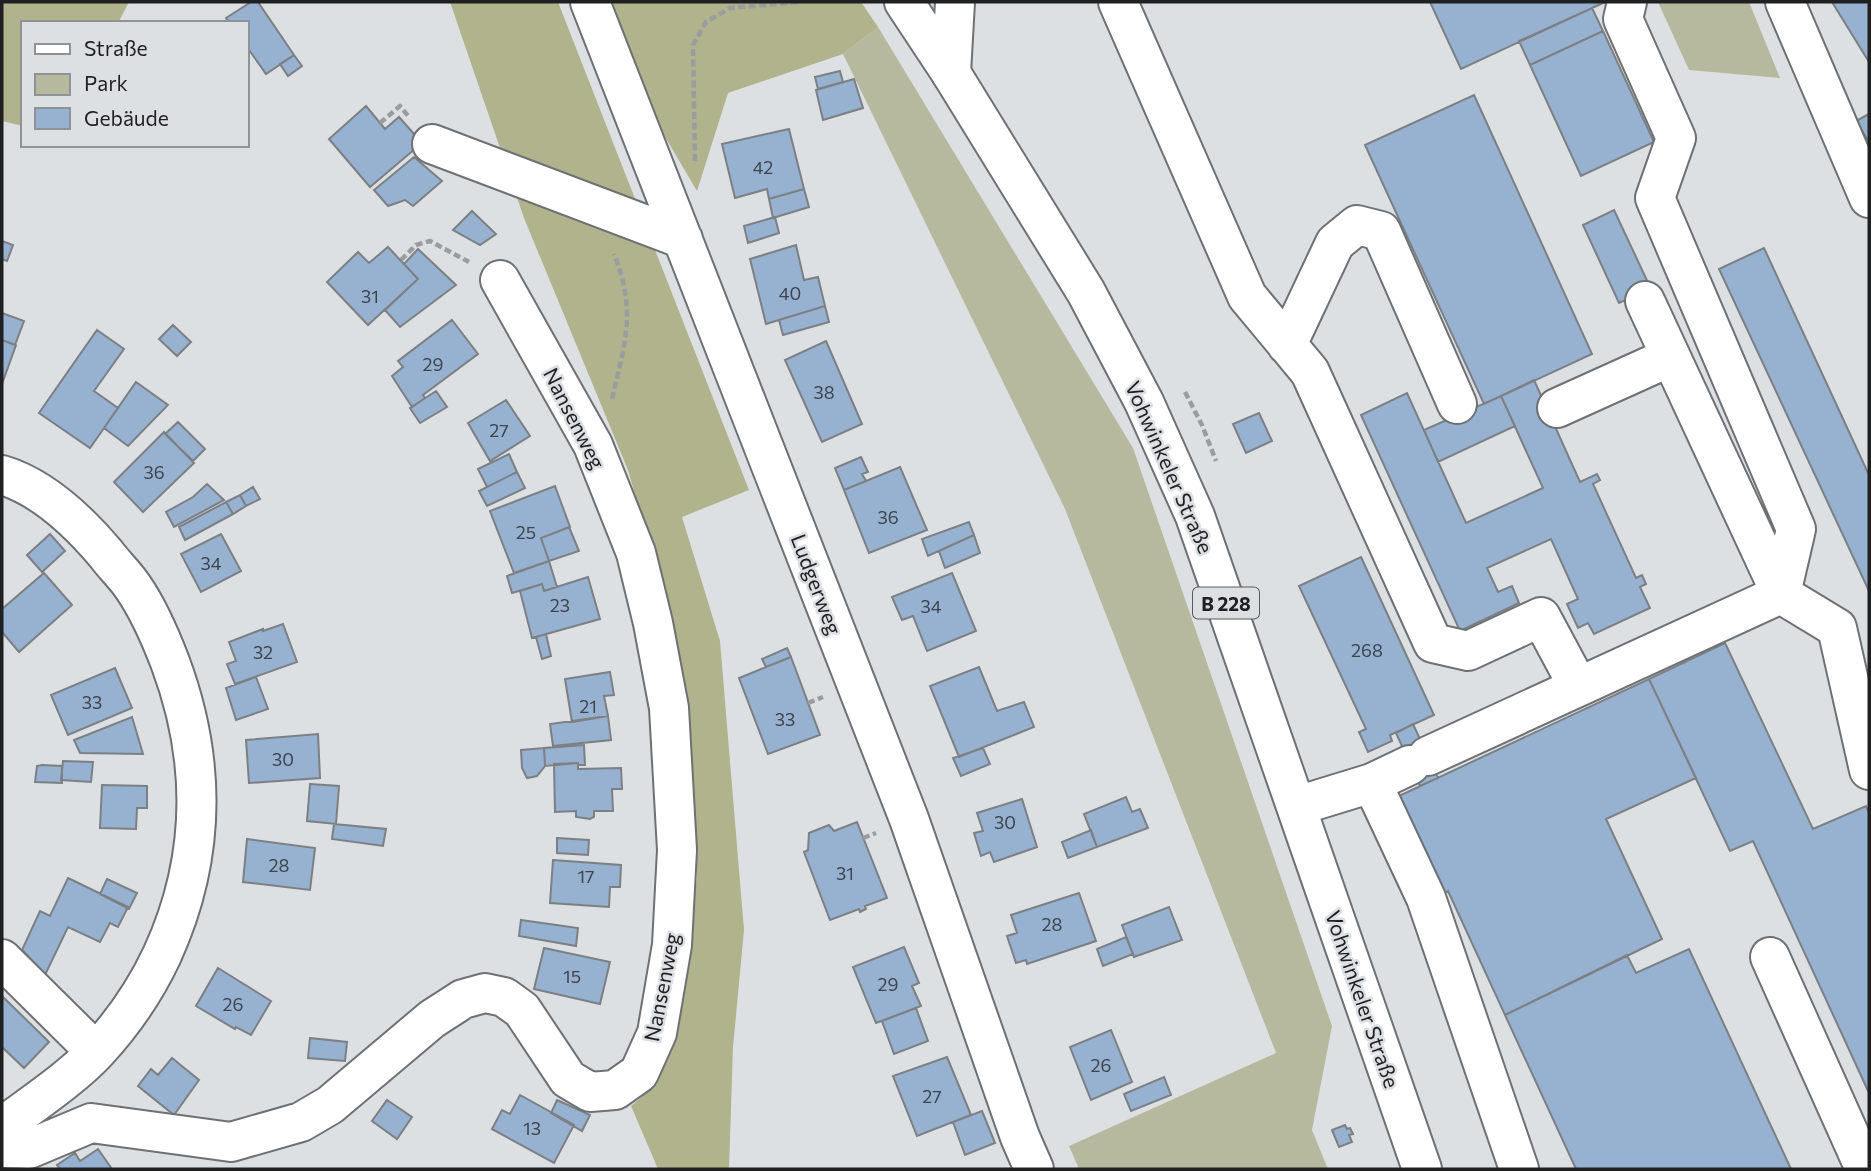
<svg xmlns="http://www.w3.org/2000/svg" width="1871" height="1171" font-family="Commissioner,sans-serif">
<rect width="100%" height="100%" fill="#dce0e3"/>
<!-- green -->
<path fill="#b7b99f" d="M1658,2H1749L1780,78L1689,70Z
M878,27L1133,448L1332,1026L1312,1130L1328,1169H1079L1069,1146L1276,1053L1065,509L843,54Z"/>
<!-- forest -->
<path fill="#b1b38c" d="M2,2H129L118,23H23V126L2,121Z
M450,2H558L749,490L682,517L720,641L744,930L733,1047L729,1169H658L631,1106L644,1095L674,1040L697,878L689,751L664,597L628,470L524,218Z
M611,2H861L878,27L843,54L728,93L697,191L661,130Z"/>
<!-- building -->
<path fill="#96b2d0" stroke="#7c7f83" stroke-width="2" d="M251,2H258L294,55L266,74L247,47V23H229L226,18Z
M1430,2H1605L1461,69Z
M1832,2H1869V62Z
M1592,8L1603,31L1530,65L1519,41Z
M1603,31L1654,142L1581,176L1530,65Z
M294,55L302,66L288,76L280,64Z
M840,71L843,82L818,89L815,77Z
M854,79L863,108L823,120L816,90Z
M1474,95L1592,354L1484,404L1365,145Z
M366,106L385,129L399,117L422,143L370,187L329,139Z
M1869,114V142L1856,121Z
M789,129L804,189L769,199L767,189L735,198L722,144Z
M414,157L442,181L413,206L405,200L388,206L374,190Z
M804,189L809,207L773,218L769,199Z
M1614,210L1651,289L1619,303L1583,225Z
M472,211L496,234L480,245L453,230Z
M775,217L779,233L748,243L744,226Z
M2,241L13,245L7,261L2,259Z
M796,245L804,280L818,277L825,306L766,324L750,259Z
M388,247L418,279L368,325L327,282L358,252L369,263Z
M1764,248L1869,475V591L1719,269Z
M418,249L456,285L400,327L385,310L418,279L404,264Z
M825,306L829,322L783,335L779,320Z
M2,313L24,321L15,345L2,340Z
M452,320L478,354L423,395L425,398L412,407L392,376L403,367L398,361Z
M173,325L191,342L177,356L159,339Z
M97,330L124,349L94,391L118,408L90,448L39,413Z
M2,340L16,345L2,384Z
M826,341L862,424L822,442L785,360Z
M1534,380L1580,482L1597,474L1600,480L1593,484L1636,578L1642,575L1646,584L1640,587L1650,608L1594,634L1588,623L1578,628L1567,604L1578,599L1551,539L1487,568L1498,592L1512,586L1519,603L1460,631L1361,415L1407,393L1466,523L1543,488L1501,396Z
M136,382L168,405L128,446L104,428Z
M436,391L447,407L420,423L410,408Z
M1501,396L1515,426L1438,462L1424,430Z
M506,400L530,436L490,461L468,423Z
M1259,413L1272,441L1246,453L1233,424Z
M178,422L205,449L193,461L165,434Z
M164,432L194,463L143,512L114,482Z
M509,454L517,472L487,487L478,469Z
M861,457L868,472L862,474L866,481L844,490L835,468Z
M900,467L927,530L869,553L844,490Z
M517,472L525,488L487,506L479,491Z
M207,484L224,500L174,527L166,512L193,497Z
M555,486L570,527L541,538L549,561L514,573L490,511Z
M253,487L260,499L246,506L240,495Z
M240,495L246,506L233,514L226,502Z
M226,502L233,514L185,540L179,527Z
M969,522L974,535L928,556L922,539Z
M569,527L579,551L549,561L541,538Z
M50,534L65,551L42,572L27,555Z
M221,534L241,571L201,592L181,554Z
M974,535L980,553L945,568L939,551Z
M1361,557L1434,715L1390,735L1392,741L1368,752L1359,732L1366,729L1299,586Z
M549,561L557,587L544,591L542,584L512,593L507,576Z
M44,573L72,605L19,652L2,632V609Z
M952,573L976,631L927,651L913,616L902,620L892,597Z
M588,577L600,619L532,638L520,591L542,584L544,591Z
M283,624L297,662L235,684L227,664L236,661L229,642L263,629V631Z
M546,634L551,656L542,659L536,637Z
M1725,643L1813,829L1866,806L1869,813V1093L1753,841L1730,851L1649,679Z
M787,648L791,657L766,667L762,659Z
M791,657L820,735L768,754L739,678Z
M979,667L997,711L1024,702L1034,727L959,757L930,686Z
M115,668L132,708L68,735L51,695Z
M610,672L614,695L604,696L608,716L572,722L565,679Z
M256,677L268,709L236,720L226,688Z
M1649,679L1696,778L1606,819L1662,939L1505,1015L1448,891L1443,894L1399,796Z
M608,716L611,740L553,746L550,724Z
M132,717L143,754L80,753L74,740Z
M1413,724L1438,778L1420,786L1396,733Z
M318,734L320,778L249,783L246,740Z
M584,745L585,765H578V763L545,766L544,748Z
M544,748L545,766L537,776L527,778L522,768L521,750Z
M983,748L990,764L961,776L953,758Z
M63,761L93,762L91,782L61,780Z
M578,763V769L621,768L622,789H612L613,811H594V817L590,819L576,817V811L555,812L554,764Z
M42,765L62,766V783L35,782L37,766Z
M310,784L339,786L336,824L307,821Z
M102,785L147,786V808H137L136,829L100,828Z
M1126,797L1132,812L1140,809L1148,828L1097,847L1084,814Z
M1022,799L1037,847L994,862L990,852L981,856L974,833L983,831L977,813Z
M857,822L887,898L865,906L866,909L860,912L859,909L830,920L804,852L808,850L809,833L829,825L834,831Z
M334,824L386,829L383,846L332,839Z
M1091,830L1097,847L1068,858L1062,842Z
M557,838L589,840L588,855L557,853Z
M247,839L315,848L310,890L243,882Z
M553,860L621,865L620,887H610L609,907L550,903Z
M68,878L128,907L118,927L110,923L100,942L68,927L45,975L22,950L40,911L50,916Z
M107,879L137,893L129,909L100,894Z
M1079,893L1096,941L1027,964L1026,960L1016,963L1007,936L1017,933L1011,915Z
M1169,907L1182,940L1134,957L1122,925Z
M521,920L578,928L576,946L519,936Z
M1126,937L1133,954L1103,966L1097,949Z
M904,947L919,983L912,986L921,1006L876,1023L853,967Z
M544,948L610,962L600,1004L534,989Z
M1689,949L1791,1169H1576L1505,1015L1627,955L1636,973Z
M218,968L271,1001L251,1035L236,1027L235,1029L196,1006Z
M2,996L49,1042L24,1068L2,1047Z
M916,1008L928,1041L894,1054L882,1021Z
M1111,1030L1132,1082L1091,1100L1070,1047Z
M310,1038L347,1042L345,1061L308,1058Z
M947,1057L971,1115L917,1136L893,1076Z
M172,1058L199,1080L174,1115L138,1086L151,1069L158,1075Z
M1164,1077L1171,1095L1131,1111L1124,1094Z
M520,1095L574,1125L554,1163L492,1129L502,1110L510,1114Z
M387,1100L412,1117L397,1139L372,1121Z
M557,1100L590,1115L582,1131L551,1113Z
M982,1111L995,1143L965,1155L953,1122Z
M1345,1125L1347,1129L1350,1128L1353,1134L1349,1135L1352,1142L1339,1147L1332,1130Z
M98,1149L112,1169H60L57,1165L75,1153L80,1161Z"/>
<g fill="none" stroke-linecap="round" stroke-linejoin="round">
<defs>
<path id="minor" d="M590,2L909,819L1020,1137L1034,1169
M1118,2L1247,296L1310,372L1433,643L1468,651L1541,617L1578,686
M1627,2L1623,19L1676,138L1655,198L1796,529L1781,594L1837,628L1869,770
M1785,2L1869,198
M951,73L955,2
M432,144L683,239
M1287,345L1335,243L1357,225L1381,231L1457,404
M1557,408L1670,357
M2,475C42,487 79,522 106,554C114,565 125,575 133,587C149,610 160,636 170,662C207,761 206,859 162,955C146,989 122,1024 97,1051C72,1078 31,1105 2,1127
M1428,756L1781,594L1645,301
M1372,783L1426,898L1519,1169
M1297,806L1372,783L1410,765
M1770,957L1865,1169
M2,959L96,1052
M2,1148L29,1149L91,1123L231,1142L301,1122L330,1105L432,1019L463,999L485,993L504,997L522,1010L568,1079L590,1092L615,1090L639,1073L657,1033L672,945L677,850L669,708L653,623L636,553L593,445L500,280"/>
<path id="major" d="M904,2L951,73L1086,292L1144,402L1195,516L1422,1169"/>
</defs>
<!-- minor casing -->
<use href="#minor" stroke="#6e7174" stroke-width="42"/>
<!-- major casing -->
<use href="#major" stroke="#6e7174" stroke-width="42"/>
<!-- path -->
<path stroke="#9a9d9f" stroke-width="4.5" stroke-dasharray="7 3.5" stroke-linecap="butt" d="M380,123L400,106L409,117
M695,161L693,45L706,22L730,8L800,2
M401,260L416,245L430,241L469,262
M1185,392L1202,425L1216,461
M612,399C625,342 637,312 614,254
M808,703L823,697
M863,838L876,833"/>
<!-- minor -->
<use href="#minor" stroke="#fff" stroke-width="38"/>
<!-- major -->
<use href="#major" stroke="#fff" stroke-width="38"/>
</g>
<g text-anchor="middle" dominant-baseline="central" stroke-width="5" stroke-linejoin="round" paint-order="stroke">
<!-- number labels -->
<g font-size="18" fill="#3d444d">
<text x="763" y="167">42</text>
<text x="790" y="293">40</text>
<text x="370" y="296">31</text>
<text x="433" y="364">29</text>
<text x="824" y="392">38</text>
<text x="499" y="430">27</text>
<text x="154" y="472">36</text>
<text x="888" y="517">36</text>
<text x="526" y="532">25</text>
<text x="211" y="563">34</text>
<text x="560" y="605">23</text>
<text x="931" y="606">34</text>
<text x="1367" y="650">268</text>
<text x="263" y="652">32</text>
<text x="92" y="702">33</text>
<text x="588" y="706">21</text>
<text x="785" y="719">33</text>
<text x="283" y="759">30</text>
<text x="1005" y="822">30</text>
<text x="279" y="865">28</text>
<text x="845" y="873">31</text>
<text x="586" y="876">17</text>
<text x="1052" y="924">28</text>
<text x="572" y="976">15</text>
<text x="888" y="984">29</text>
<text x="233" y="1004">26</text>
<text x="1101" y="1065">26</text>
<text x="932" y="1096">27</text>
<text x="532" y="1128">13</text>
</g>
<!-- shield labels -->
<rect fill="#dce0e3" stroke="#585a5b" stroke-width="2" x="1193" y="587.5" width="66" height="31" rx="5"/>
<g font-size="19" font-weight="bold" fill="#1f2021">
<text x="1226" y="603">B 228</text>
</g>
<!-- street labels -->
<g font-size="21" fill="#1f2021" stroke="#dce0e3">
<text transform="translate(575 418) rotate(63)">Nansenweg</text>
<text transform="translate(1170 467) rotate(66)">Vohwinkeler Straße</text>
<text transform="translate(817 584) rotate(69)">Ludgerweg</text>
<text transform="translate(661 987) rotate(-79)">Nansenweg</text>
<text transform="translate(1363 999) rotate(71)">Vohwinkeler Straße</text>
</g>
</g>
<!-- border -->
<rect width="1871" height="1171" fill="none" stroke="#1f2021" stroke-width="7"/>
<!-- legend -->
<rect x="21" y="21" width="228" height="126" fill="#dce0e3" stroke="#909395" stroke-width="2"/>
<rect x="35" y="44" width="35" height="10" fill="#ffffff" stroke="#909395" stroke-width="2"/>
<text x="84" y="56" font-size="21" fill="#1f2021">Straße</text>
<rect x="35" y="74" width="35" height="21" fill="#b7b99f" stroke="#909395" stroke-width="2"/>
<text x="84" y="91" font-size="21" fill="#1f2021">Park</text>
<rect x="35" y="108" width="35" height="21" fill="#96b2d0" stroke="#909395" stroke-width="2"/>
<text x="84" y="126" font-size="21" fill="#1f2021">Gebäude</text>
</svg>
